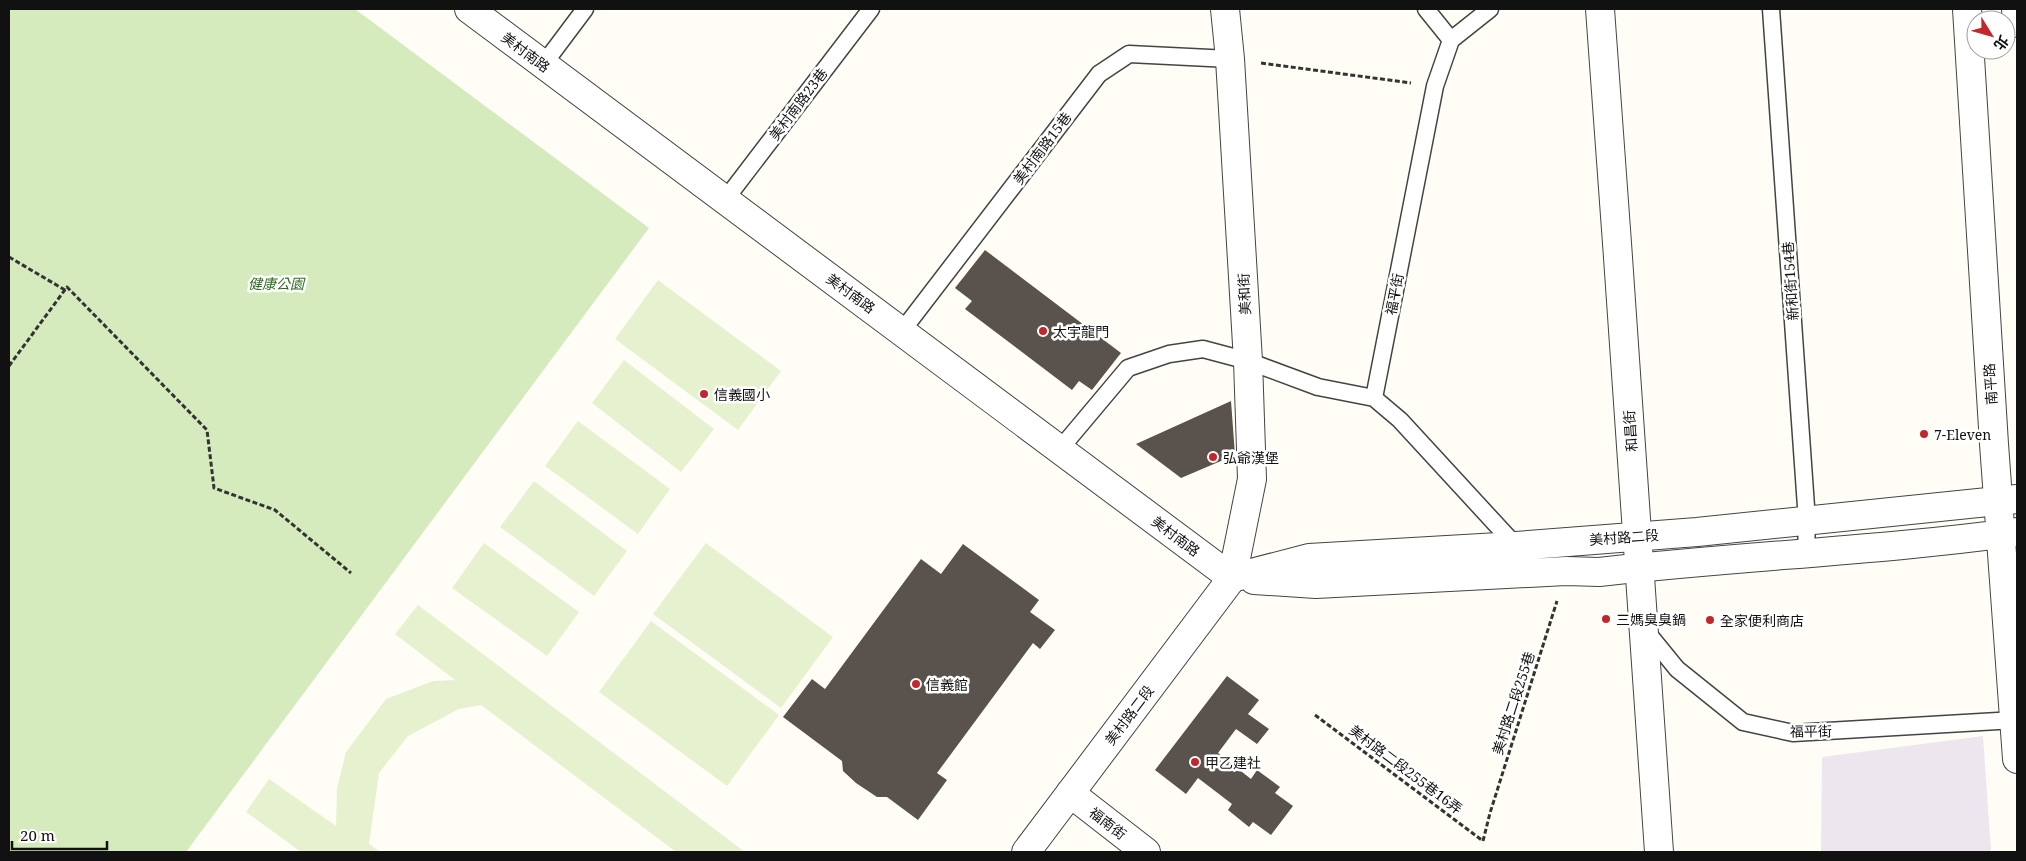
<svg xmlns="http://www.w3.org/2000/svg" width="2026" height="861" font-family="'Noto Serif','Noto Sans TC',serif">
<rect width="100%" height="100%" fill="#fffdf5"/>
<!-- industrial -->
<path fill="#eee6ef" d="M1983,736L1991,850L1988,852H1821L1822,757Z"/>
<!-- green -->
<path fill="#d5ebbd" d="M9,9H355L649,228L186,852H9Z"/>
<!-- pitch -->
<path fill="#e6f2cf" d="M658,280L781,371L738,430L615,339Z
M624,360L714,429L681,472L592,403Z
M578,421L670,489L638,534L545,466Z
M534,481L627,551L594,596L500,527Z
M484,543L579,612L547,656L452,588Z
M706,543L833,637L781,708L653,614Z
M418,605L745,852H676L481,705L459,709L408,736L379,773L369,844L380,852H301L246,812L269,779L336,826L337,788L346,752L386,699L433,681L455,680L395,634Z
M651,621L779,715L727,786L599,692Z"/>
<!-- building -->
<path fill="#5a524d" d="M985,250L1121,353L1092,390L1079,381L1072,390L965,309L972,301L955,288Z
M1231,401L1235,455L1181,478L1136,444Z
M963,544L1039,600L1030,612L1055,630L1040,649L1033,643L937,773L947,780L918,820L887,797H877L856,783L843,771L842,761L783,717L812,679L825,689L921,559L941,574Z
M1227,676L1259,700L1248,714L1269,729L1257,744L1236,729L1218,753L1251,779L1257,770L1280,787L1275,793L1293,806L1271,835L1253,822L1249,827L1228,810L1232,804L1198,778L1186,794L1155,770Z"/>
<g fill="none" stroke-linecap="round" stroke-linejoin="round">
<defs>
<path id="service" d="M1426,9L1451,40
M1490,9L1451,40L1435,86L1374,398L1400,420L1516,546
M1771,9L1807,521L1806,552
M543,65L585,9
M725,200L871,9
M902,331L1099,74L1129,54L1230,59
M1060,449L1128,368L1169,354L1203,349L1248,361L1318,387L1374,398
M1646,631L1677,669L1743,722L1793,733L2015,720"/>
<path id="minor" d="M1600,9C1620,290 1642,571 1659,852
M1070,793L1146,852
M1026,852L1232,578L1252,479L1248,361L1230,59L1225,9"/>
<path id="tertiary" d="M469,9L1232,578
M1967,9L1994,444L2017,759
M2016,9L2017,23
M1232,578L1309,558L1516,546L1697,532L2017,499
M1254,580L1316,584L1566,571L1599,572C1738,556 1878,551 2017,532"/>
</defs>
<!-- service casing -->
<use href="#service" stroke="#444" stroke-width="19"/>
<!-- minor casing -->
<use href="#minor" stroke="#444" stroke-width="30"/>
<!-- tertiary casing -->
<use href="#tertiary" stroke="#444" stroke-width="30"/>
<!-- path -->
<path stroke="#333" stroke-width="3" stroke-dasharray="5 2.5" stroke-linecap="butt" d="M1261,63L1411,83
M9,257L65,290
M9,366L67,287L207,430L214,488L275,510L351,573
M1315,715L1483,841L1490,813L1557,601"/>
<!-- service -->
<use href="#service" stroke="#fff" stroke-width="16"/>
<!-- minor -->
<use href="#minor" stroke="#fff" stroke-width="28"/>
<!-- tertiary -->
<use href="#tertiary" stroke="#fff" stroke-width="28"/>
</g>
<!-- markers -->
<g fill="#c4262e" stroke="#fff" stroke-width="2">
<circle cx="1043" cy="331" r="5"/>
<circle cx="704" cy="394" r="5"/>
<circle cx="1924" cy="434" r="5"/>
<circle cx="1213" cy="457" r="5"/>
<circle cx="1606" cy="619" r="5"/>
<circle cx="1710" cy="620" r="5"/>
<circle cx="916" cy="684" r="5"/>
<circle cx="1195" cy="762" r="5"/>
</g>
<g text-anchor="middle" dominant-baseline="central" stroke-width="5" stroke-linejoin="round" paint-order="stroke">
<!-- street labels -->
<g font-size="14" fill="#111" stroke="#fff">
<text transform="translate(526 52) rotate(37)">美村南路</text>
<text transform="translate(798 104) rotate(-53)">美村南路23巷</text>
<text transform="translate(1042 148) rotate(-53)">美村南路15巷</text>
<text transform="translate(1790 281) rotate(-94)">新和街154巷</text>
<text transform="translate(851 293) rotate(36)">美村南路</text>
<text transform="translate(1244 294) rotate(-93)">美和街</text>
<text transform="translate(1394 294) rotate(-79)">福平街</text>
<text transform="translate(1990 384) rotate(-94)">南平路</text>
<text transform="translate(1630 431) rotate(-94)">和昌街</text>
<text transform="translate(1176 536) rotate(37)">美村南路</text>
<text transform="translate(1624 537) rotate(-4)">美村路二段</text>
<text transform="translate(1513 703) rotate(-72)">美村路二段255巷</text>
<text transform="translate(1129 715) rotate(-53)">美村路二段</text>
<text transform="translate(1811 731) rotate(-1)">福平街</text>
<text transform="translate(1406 769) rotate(37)">美村路二段255巷16弄</text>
<text transform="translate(1108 823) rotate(38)">福南街</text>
</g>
<!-- park labels -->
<g font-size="14" font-style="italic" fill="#2f6b1f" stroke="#fff">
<text x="276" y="283">健康公園</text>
</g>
<!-- poi labels -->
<g font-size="14" fill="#111" stroke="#fff" text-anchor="start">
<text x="1053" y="331">太宇龍門</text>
<text x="714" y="394">信義國小</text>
<text x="1934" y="434">7-Eleven</text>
<text x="1223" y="457">弘爺漢堡</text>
<text x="1616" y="619">三媽臭臭鍋</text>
<text x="1720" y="620">全家便利商店</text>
<text x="926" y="684">信義館</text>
<text x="1205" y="762">甲乙建社</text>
</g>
</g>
<!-- border -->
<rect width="2026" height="861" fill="none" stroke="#111111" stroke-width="20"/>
<!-- north arrow -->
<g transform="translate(1991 35) rotate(127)"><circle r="24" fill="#ffffff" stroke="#a0a0a0"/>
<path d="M0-4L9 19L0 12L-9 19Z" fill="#c4262e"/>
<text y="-8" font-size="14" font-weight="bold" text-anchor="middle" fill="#111111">北</text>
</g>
<!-- scale -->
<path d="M12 841v8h95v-8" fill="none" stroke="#111111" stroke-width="2.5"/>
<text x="20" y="841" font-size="15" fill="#111111" stroke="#ffffff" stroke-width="4" paint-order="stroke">20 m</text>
</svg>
